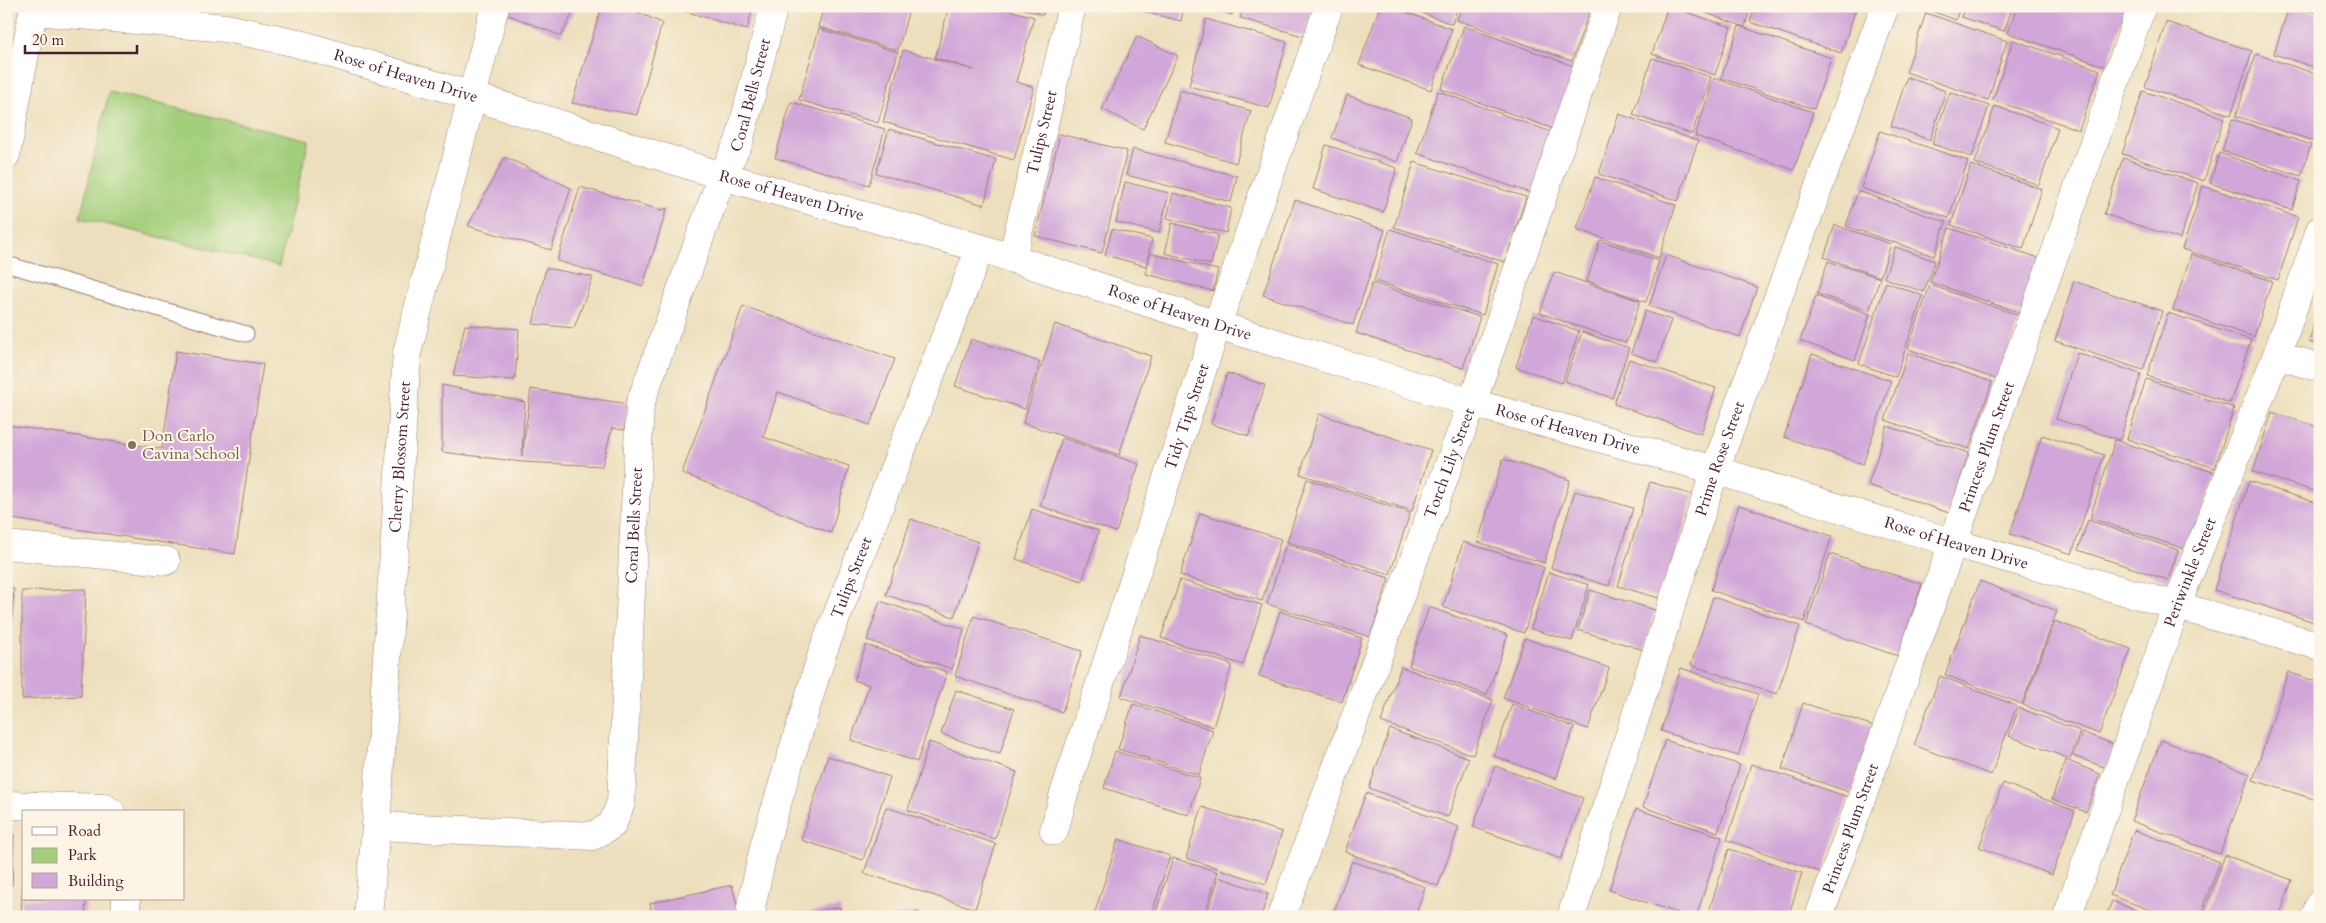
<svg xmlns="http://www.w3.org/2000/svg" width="2326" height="923" font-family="Cardo,serif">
<rect width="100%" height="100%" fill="#fcf5e5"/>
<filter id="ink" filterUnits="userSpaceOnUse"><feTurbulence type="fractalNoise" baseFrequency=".02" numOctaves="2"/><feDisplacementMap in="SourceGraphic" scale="10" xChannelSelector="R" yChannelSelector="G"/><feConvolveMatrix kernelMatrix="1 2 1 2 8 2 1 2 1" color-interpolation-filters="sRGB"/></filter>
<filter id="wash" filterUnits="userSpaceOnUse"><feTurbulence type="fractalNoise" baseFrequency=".0096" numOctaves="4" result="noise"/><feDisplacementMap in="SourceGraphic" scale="20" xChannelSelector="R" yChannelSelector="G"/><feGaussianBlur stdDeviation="1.12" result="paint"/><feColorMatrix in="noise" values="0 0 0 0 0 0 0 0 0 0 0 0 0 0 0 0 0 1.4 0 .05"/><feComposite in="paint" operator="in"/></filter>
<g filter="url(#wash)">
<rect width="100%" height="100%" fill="#eddfbd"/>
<!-- green -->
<path fill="#a3cf7c" stroke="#767754" d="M109,92L309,140L279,266L80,218Z"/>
<g id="blocks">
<!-- building -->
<path fill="#d1a7d9" d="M503,6H575L576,7L561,36L501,12Z
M602,6H624L662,23L637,115L572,103Z
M668,6H753L747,30Z
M824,6H910L898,50L818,27Z
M949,6H995L1034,17L1016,82L1034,87L1014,160L883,122L903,50L974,70L935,58Z
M1015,6H1046L1043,15Z
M1121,6H1184L1181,21Z
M1203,6H1234L1232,15Z
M1244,6H1315L1306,37L1240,18Z
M1380,6H1389L1452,29L1431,90L1359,65Z
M1403,6H1458L1452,24Z
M1462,6H1582L1590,9L1572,61L1457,20Z
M1668,6L1731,27L1715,75L1652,54Z
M1686,6H1751L1745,27Z
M1755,6H1857L1841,53L1750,22Z
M1918,6H1960L1956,20Z
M1965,6H2013L2004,31L1961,17Z
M2017,6H2127L2107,67L2008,33Z
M2289,6H2296L2320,14V69L2274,54Z
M1926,13L2007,41L1988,100L1906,72Z
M1206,19L1287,42L1269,108L1189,86Z
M2166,22L2252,51L2231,115L2145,87Z
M1464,26L1576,67L1554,129L1441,89Z
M1739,26L1831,58L1814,109L1721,78Z
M819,29L898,52L878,123L799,100Z
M1137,36L1178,56L1143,129L1102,109Z
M2013,40L2100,70L2079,130L1993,100Z
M2256,54L2320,75V143L2236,116Z
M1652,58L1711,77L1692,134L1633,115Z
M1907,77L1946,91L1930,140L1891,126Z
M1714,78L1813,112L1794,170L1695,136Z
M1180,90L1251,111L1236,163L1165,142Z
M1438,91L1554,133L1533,194L1417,153Z
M2143,91L2224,118L2204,181L2122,154Z
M1950,92L1989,106L1972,157L1932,144Z
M1347,95L1412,118L1397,162L1332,138Z
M791,102L885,129L869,185L775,158Z
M1995,106L2058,128L2039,185L1975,163Z
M1619,114L1698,141L1678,201L1599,174Z
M2232,119L2311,145L2301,176L2222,151Z
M889,129L996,160L984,205L876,173Z
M1880,131L1968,161L1949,218L1861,188Z
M1060,134L1127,151L1102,253L1035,236Z
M1326,145L1397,168L1383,212L1313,189Z
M1133,149L1237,176L1231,202L1126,175Z
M2219,153L2301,181L2292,210L2210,183Z
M505,157L571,188L551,250L468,226Z
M2123,158L2198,183L2180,239L2104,214Z
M1414,162L1526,197L1505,262L1394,227Z
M1971,165L2042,189L2023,249L1951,225Z
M1595,177L1676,205L1659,258L1577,229Z
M1125,182L1169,193L1159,233L1116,222Z
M2203,186L2298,217L2278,280L2182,249Z
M580,187L661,210L667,208L643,286L557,261Z
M1858,191L1946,222L1934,256L1846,226Z
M1173,193L1231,208L1226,233L1167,218Z
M1295,200L1385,230L1353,325L1263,295Z
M1172,223L1218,235L1211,265L1165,253Z
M1835,225L1891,244L1880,277L1824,257Z
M1949,228L2042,259L2023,314L1930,282Z
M1112,229L1152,239L1146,266L1105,255Z
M1390,229L1498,264L1483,315L1374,281Z
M1600,240L1659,261L1646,302L1587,281Z
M1895,247L1935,261L1924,292L1884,278Z
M1150,253L1218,270L1213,291L1146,274Z
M2191,254L2272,281L2254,337L2173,310Z
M1666,255L1757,287L1740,337L1649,306Z
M1828,261L1880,278L1869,311L1817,294Z
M546,268L593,277L574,328L533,324Z
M1554,272L1640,301L1626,343L1540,313Z
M2074,281L2162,311L2143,370L2055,341Z
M1886,282L1923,296L1896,377L1859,364Z
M1372,283L1480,317L1463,368L1356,333Z
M1930,285L2021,316L1999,380L1908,349Z
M1816,296L1870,314L1855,360L1800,341Z
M743,306L895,359L870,425L778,392L763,437L849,466L831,533L682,473Z
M2319,306H2320V346L2309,342Z
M1645,311L1671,320L1657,362L1631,353Z
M2168,313L2251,340L2230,403L2147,376Z
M1533,315L1579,331L1562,383L1516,367Z
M1055,324L1151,356L1119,455L1023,423Z
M465,325L519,329L515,380L453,376Z
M1582,332L1629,348L1612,398L1565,381Z
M971,339L1040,362L1025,409L955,386Z
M176,351L263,364L235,554L6,518V425L162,449Z
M1908,353L1992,382L1969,449L1885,420Z
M2077,353L2141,374L2120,440L2056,419Z
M1812,354L1891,381L1863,464L1784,437Z
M1629,359L1716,388L1701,434L1614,404Z
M1227,373L1265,385L1249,436L1211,424Z
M2146,379L2234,408L2215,468L2127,439Z
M442,385L525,402L522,456L531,389L628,404L624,430L612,428L602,466L522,462L442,452Z
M2272,412L2320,428V493L2253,472Z
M1319,414L1431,450L1412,511L1300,474Z
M1887,426L1969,453L1949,513L1868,485Z
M2042,435L2104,455L2072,554L2010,534Z
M1062,438L1139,464L1116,532L1040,506Z
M2115,440L2216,473L2191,551L2090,518Z
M1503,459L1570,480L1544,563L1478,542Z
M1307,479L1410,513L1390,574L1287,542Z
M2249,481L2320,504V616L2317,623L2214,590Z
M1650,482L1693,495L1662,599L1618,586Z
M1575,491L1633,508L1609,586L1551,568Z
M1739,505L1832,536L1804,622L1711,590Z
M1032,509L1099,531L1082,581L1016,559Z
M1200,513L1281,539L1262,601L1180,575Z
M911,519L978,542L954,617L886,595Z
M2088,520L2178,550L2168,580L2078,550Z
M1463,542L1544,567L1524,633L1443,607Z
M1286,544L1389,578L1370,637L1267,604Z
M1830,554L1922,584L1898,656L1806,625Z
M1549,572L1589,585L1572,641L1531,629Z
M1180,580L1262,605L1243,665L1161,638Z
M1980,581L2057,611L2022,704L1945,675Z
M6,588L14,589L8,675H6Z
M86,589L81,696L22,699V591Z
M1590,590L1655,610L1644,650L1578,630Z
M1713,597L1800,626L1777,694L1691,665Z
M880,601L964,629L952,669L867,640Z
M1429,607L1508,635L1487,695L1409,666Z
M1280,611L1362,638L1342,702L1259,676Z
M974,616L1082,651L1062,712L955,676Z
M2055,621L2131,649L2099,734L2023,705Z
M1140,635L1232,665L1213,727L1121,697Z
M1525,638L1609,668L1588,729L1503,698Z
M866,645L947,672L917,762L851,740L869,685L854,680Z
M1401,667L1493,700L1473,755L1381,722Z
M1681,668L1758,694L1738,756L1661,731Z
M2288,672L2320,683V801L2253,780Z
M1940,676L2017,706L1991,775L1914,745Z
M956,690L1014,709L1000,754L941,734Z
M1803,703L1874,726L1852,793L1782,769Z
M1133,704L1213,730L1199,775L1118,749Z
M1512,704L1574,727L1556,779L1494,756Z
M2019,708L2080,731L2070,759L2009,736Z
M1390,729L1469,758L1448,817L1369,788Z
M2082,732L2115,745L2107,768L2073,756Z
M1665,740L1740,765L1718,832L1643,807Z
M2161,740L2250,774L2220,854L2131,821Z
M929,742L1017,772L995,839L908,810Z
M1115,751L1200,778L1189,815L1104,788Z
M828,756L890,777L863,860L801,840Z
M2066,760L2100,774L2086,812L2052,799Z
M1751,764L1848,797L1823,873L1727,840Z
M1495,766L1583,798L1561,859L1473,827Z
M2003,783L2075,811L2052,875L1979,847Z
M1366,793L1459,827L1438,886L1345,852Z
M886,807L996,844L975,909L864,873Z
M1202,807L1282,832L1266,884L1186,858Z
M1636,809L1722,837L1696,917H1690L1609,890Z
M2134,830L2220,862L2199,917H2169L2110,895Z
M6,834H14L12,885L6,884Z
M1118,839L1170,856L1151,917H1101L1094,915Z
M1729,849L1802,873L1788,917H1707Z
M2225,855L2292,880L2279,917H2202Z
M1173,858L1218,872L1204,917H1154Z
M1352,861L1425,887L1415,917H1332Z
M1219,877L1268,894L1261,917H1206Z
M732,885L740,917H653L650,903Z
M22,893H24V899H86L85,917H21Z
M2112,901L2153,917H2106Z
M840,907L841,917H788L787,916Z
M919,912V917H891V916Z"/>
</g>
</g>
<g filter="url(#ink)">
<use href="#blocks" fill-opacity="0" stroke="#9c7f74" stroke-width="1"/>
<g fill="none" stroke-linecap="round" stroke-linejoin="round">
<defs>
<path id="lane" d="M6,264L246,334"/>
<g id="street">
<path id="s1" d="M35,11L226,28L293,42L472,96L722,176L980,248"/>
<path d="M6,155L34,6"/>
<path id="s2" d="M1012,259L1072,6"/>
<path d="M2277,355L2320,368"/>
<path d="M6,545L166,561"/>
<path d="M6,805L104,808L111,812"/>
<path id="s3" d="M376,826L593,836L612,825L621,803L640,404L722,176L739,142L774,6"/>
<path id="s4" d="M1054,831L1064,794L1217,325L1329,6"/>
<path d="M126,917V899"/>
<path id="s5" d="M368,917L376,826L407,353L495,6"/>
<path id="s6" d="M1281,917L1472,403L1608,6"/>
<path id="s7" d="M1571,917L1715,470L1885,6"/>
<path id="s8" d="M1819,917L1953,543L2142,6"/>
<path id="s9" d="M2067,917L2176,607L2277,355L2320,230"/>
<path d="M2315,917L2320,903"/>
</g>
<g id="secondary">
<path id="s10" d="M753,917L751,907L765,843L823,651L980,248L1217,325L1472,403L1715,470L1953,543L2320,646"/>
</g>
</defs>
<!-- lane casing -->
<use href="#lane" stroke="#9c7f74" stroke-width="17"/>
<!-- street casing -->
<use href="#street" stroke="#9c7f74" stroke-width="29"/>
<!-- secondary casing -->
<use href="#secondary" stroke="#9c7f74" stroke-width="29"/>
<!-- lane -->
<use href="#lane" stroke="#fff" stroke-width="15"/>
<!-- street -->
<use href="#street" stroke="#fff" stroke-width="28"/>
<!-- secondary -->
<use href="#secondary" stroke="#fff" stroke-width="28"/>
</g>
</g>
<!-- markers -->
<circle fill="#8d6e63" stroke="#fcf5e5" stroke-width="2" cx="132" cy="445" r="5"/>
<g text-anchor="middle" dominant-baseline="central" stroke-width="4" stroke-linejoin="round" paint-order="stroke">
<!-- street labels -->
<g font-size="16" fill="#4a1f2b" stroke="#fcf5e5">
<text stroke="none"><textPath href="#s1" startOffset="378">Rose of Heaven Drive</textPath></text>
<text stroke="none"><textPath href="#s3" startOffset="991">Coral Bells Street</textPath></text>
<text stroke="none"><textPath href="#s2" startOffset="130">Tulips Street</textPath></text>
<text stroke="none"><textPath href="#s1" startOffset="782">Rose of Heaven Drive</textPath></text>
<text stroke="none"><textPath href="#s10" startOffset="919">Rose of Heaven Drive</textPath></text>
<text stroke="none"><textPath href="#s4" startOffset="435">Tidy Tips Street</textPath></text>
<text stroke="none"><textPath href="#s10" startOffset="1324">Rose of Heaven Drive</textPath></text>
<text stroke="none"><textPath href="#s8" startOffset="499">Princess Plum Street</textPath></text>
<text stroke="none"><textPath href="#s5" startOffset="461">Cherry Blossom Street</textPath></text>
<text stroke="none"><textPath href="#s7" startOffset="482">Prime Rose Street</textPath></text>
<text stroke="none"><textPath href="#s6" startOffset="484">Torch Lily Street</textPath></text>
<text stroke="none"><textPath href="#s3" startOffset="541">Coral Bells Street</textPath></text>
<text stroke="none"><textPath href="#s10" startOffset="1729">Rose of Heaven Drive</textPath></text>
<text stroke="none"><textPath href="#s9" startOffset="366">Periwinkle Street</textPath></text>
<text stroke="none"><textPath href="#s10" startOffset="355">Tulips Street</textPath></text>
<text stroke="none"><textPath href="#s8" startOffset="94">Princess Plum Street</textPath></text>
</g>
<!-- education labels -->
<g font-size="16" fill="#785e54" stroke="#fcf5e5" text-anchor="start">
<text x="142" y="436">Don Carlo<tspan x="142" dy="18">Cavina School</tspan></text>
</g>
</g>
<!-- margin -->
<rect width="2326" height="923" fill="none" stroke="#fcf5e5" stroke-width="25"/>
<!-- legend -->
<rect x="22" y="810" width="162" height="90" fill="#fcf5e5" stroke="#b59f9b"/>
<rect x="32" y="827" width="25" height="8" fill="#ffffff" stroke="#b59f9b"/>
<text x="68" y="836" font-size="15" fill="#4a1f2b">Road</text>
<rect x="32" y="848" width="25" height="15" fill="#a3cf7c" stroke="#b59f9b"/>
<text x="68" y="860" font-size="15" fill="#4a1f2b">Park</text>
<rect x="32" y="873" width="25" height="15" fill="#d1a7d9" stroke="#b59f9b"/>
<text x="68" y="886" font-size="15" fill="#4a1f2b">Building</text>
<!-- scale -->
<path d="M25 45v8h112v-8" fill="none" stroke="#4a1f2b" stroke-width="2.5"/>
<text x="32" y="45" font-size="15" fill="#4a1f2b" stroke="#fcf5e5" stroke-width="4" paint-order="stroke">20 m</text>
</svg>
